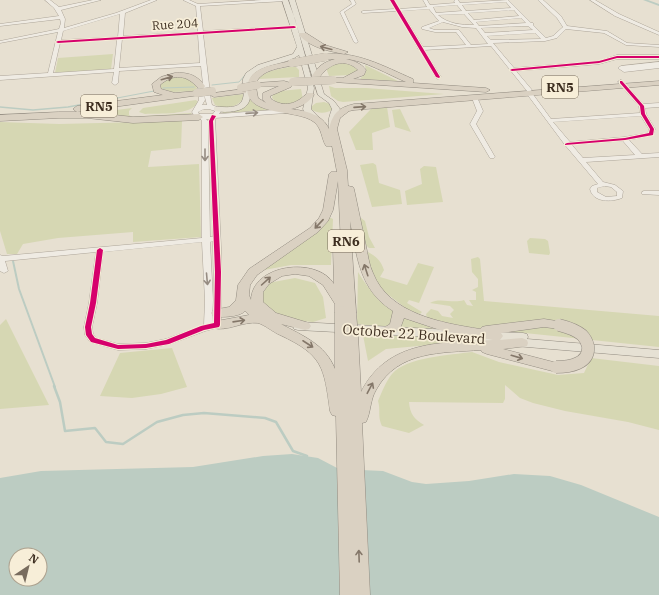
<svg xmlns="http://www.w3.org/2000/svg" width="659" height="595" font-family="'IBM Plex Serif',serif">
<rect width="100%" height="100%" fill="#e7e0d1"/>
<!-- green -->
<path fill="#d6d7b3" d="M113,54L111,69L55,73L58,58Z
M343,63L349,64L358,69L357,71L350,75L329,76L326,68L332,64Z
M361,63L398,81L360,79L366,72L365,65Z
M295,66L299,70V77L258,79C268,69 281,69 295,66Z
M173,77L193,79L198,91L172,92L160,88L161,83Z
M329,86L335,88H366L444,94L343,102L338,101L331,96Z
M301,89L303,100C292,104 280,108 272,98L273,94L280,91Z
M244,94L245,96C239,107 226,110 215,105L212,98Z
M250,94L272,110L223,113L222,111L247,104Z
M196,100L198,102C191,116 159,113 145,114L139,112L143,108Z
M324,102L330,104L333,109C327,114 317,114 311,109L312,106L316,103Z
M387,107L390,127L372,133L373,150H356L349,132L371,109Z
M132,108L129,111V115L132,117L191,113L192,115L136,119L85,114Z
M400,109L411,132L395,127L392,110Z
M182,121L181,148L151,151L148,167L199,164L201,237L133,242V232L58,238L23,244L17,254H7L0,231V122L59,124Z
M373,163L376,165L379,183L400,190L402,204L372,207L360,165Z
M424,166L436,167L443,202L407,205L405,191L422,184L420,169Z
M327,216L333,219L331,265H291L264,270L263,267Z
M361,218L365,221L369,237L375,248H369L364,243L359,220Z
M530,238L545,239L548,241L550,253L549,255L529,253L527,241Z
M368,252C376,256 381,261 384,270L380,277L407,285L418,263L434,267L419,303L409,300L407,303L422,312L420,314L411,312L378,287L363,255Z
M478,257L480,259L484,301L659,316V347L466,327L427,318L426,314L431,309L438,311L442,316L453,318L450,314L454,310L450,306L430,303C440,297 452,304 464,300L467,305L473,306L469,300H476V292L472,290L478,287V279L472,272L471,259Z
M358,272C364,282 371,292 380,299C396,311 415,320 433,329L395,328L357,324Z
M295,278L315,283L323,297L326,318L313,322L290,320L274,316L265,305L261,297L268,283Z
M6,319L49,405L0,409V325Z
M363,335L453,338L451,343L386,349L368,361Z
M172,348L187,387L161,394L132,398L100,396L120,353Z
M472,352L499,362L558,375L584,373L591,358L659,366V430L628,422L565,411L533,403L520,398L505,385V399L503,403L409,402C410,414 414,419 424,425L409,433L382,426C377,415 381,411 378,401C382,392 386,381 392,374C406,357 451,355 472,352Z"/>
<!-- water -->
<path fill="#bcccc2" fill-rule="evenodd" d="M292,454L318,458L339,469L383,471L412,482L426,484L469,481L514,474L550,476L581,485L659,517V595H0V478L41,471L193,467L263,456ZM16,555H40V579H16Z"/>
<g fill="none" stroke-linecap="round" stroke-linejoin="round">
<!-- stream-far3 -->
<path stroke="#bcccc2" stroke-width="1" d="M212,85L239,82L246,74
M163,88L194,87
M112,99L154,91"/>
<!-- stream-far2 -->
<path stroke="#bcccc2" stroke-width="1.5" d="M0,107L33,110L68,107L117,98"/>
<!-- stream-far1 -->
<path stroke="#bcccc2" stroke-width="2" d="M13,261L19,289L55,387"/>
<!-- stream -->
<path stroke="#bcccc2" stroke-width="2.5" d="M54,386L60,402L65,431L95,428L106,442L123,444L157,422L183,415L204,413L265,418L276,422L293,451L307,456"/>
<!-- canal -->
<path fill="#bcccc2" fill-rule="evenodd" d="M643,0H648L659,4V6Z"/>
<defs>
<path id="minor" d="M45,0H50L59,7L93,0H101L61,10L65,19L64,28L116,13L151,0H157L125,13L123,36L198,32L196,6L183,0H189L198,4L262,0H287L285,1L200,6L203,31L294,26L296,27L294,28L203,34L211,101L212,105L217,107L221,111L219,114L286,109L289,111L286,113L215,118L221,248V325L220,327L205,331L170,344L146,349L118,350L90,342L85,335L84,327L89,303L96,252L5,261L8,271L4,273L0,271V255L3,256L202,238V121L200,118L195,117L192,112L199,100L198,85L201,83L203,84L201,66L119,71L118,83L115,85L112,83L114,72L0,80V76L48,73L58,32L0,43V41L59,29L61,23L60,19L0,26V24L59,16L54,8ZM120,14L118,37L61,40L63,31ZM198,35L200,63L119,68L122,39ZM117,40L114,69L53,73L60,43ZM204,94L207,105H202L205,100ZM204,109H209L215,111L213,114H199L198,112ZM206,119H209L213,237H210L208,121ZM213,241L214,300L212,323L213,300L210,242ZM202,242L205,300L204,325L166,339L146,343L118,344L96,338L93,334L92,327L97,303L103,252Z
M350,0H354L356,4L344,12L358,42L356,43L354,42L340,12L352,4Z
M390,0H394L399,9L427,7L423,0H427L430,5L455,3L454,1L455,0H458L460,3L508,0L531,23H533V25L546,38L553,36L563,27L557,18L538,0H543L561,16L567,26L607,31L627,43L659,45V47L626,45L604,33L566,29L557,38L545,41L493,43L514,68L599,61L617,55H659V59H617L599,64L516,71L532,90L529,92L527,91L491,46L424,50L441,77L438,79L436,78L420,50L418,49V48L397,11L363,13L361,12L363,11L395,9ZM506,2L511,8L466,11L462,5ZM457,5L462,11L436,13L433,7ZM429,9L439,21L422,27V29L435,32H456L466,45L423,47L401,11ZM514,10L519,16L474,20L468,13ZM464,14L474,25C461,25 448,24 438,15ZM521,18L526,23L479,26L476,22ZM443,22L462,27L476,28L488,44L471,45L459,30H435L429,28ZM522,26H528L533,30L485,33L481,28ZM535,33L541,39L491,40L487,36Z
M590,0H595L619,14L659,32V35L615,16Z
M659,62V68L624,72L618,68L621,66Z
M621,80L623,81L643,104L659,103V107L645,108L646,114L655,129L653,135L629,140L642,154L659,153V157L586,162L603,182L615,185L623,191L622,198C612,202 593,203 590,189L592,186L598,184L565,145L527,94L532,93L551,119L640,113L639,106L618,82ZM641,116L649,129L648,133L625,137L570,142L553,122ZM623,141L635,155L583,158L572,145ZM605,186L611,187L617,192V196L606,197L597,192V188Z
M473,97H477L483,111L476,124L495,157L494,158H490L470,124L477,111L472,98Z
M644,191H659V195L642,194V192Z"/>
<path id="major" d="M282,0H288L295,19L314,88L311,109L322,121L318,123C312,121 305,115 303,109L308,88L299,55C287,64 269,63 256,72C246,79 251,87 250,97C249,113 226,113 214,111V107C223,106 240,111 243,98C245,93 242,85 243,79L246,73L258,65L293,54L297,47Z
M289,0H295L324,94L334,101L340,109L336,119V131H330C327,123 329,117 332,109L329,103L318,95Z
M298,322L451,330L486,334L490,332L523,333L527,334L528,337L527,339L659,350V358L515,346L511,345V340H497L492,343L451,338L298,330L294,329L293,326L294,323Z"/>
<path id="highway" d="M300,33H306L325,45L348,52L344,54C328,51 311,48 299,35Z
M322,55C354,49 385,67 413,79V83L486,88L490,90L486,92L333,82H330V78H343L358,70C345,57 328,64 319,78H313L312,76C318,66 324,62 335,59H322ZM346,59C364,60 389,75 406,82L353,79L364,75L366,70C361,63 354,61 346,59Z
M292,61H295V65C282,68 262,69 256,83L284,81L291,83V87L270,96L271,99C284,108 297,104 307,93H313L314,95C308,103 301,107 291,109C306,111 322,114 329,129C333,113 338,108 354,104L659,81V85L354,110L349,111L340,118L337,129L347,170L348,186L353,187L354,189C358,208 362,227 366,246C368,255 369,265 373,273C389,314 442,323 480,329L482,327L486,326L544,319L563,322L565,325L563,328L559,329L544,327L501,333L503,336L500,340L522,338L527,340L528,343L527,346L503,349L561,364L563,367L561,370L556,372L487,354L482,352L481,350C442,353 398,350 376,390C370,400 371,412 366,422L362,423L370,595H340L336,416L332,415L330,411C324,367 323,355 280,335C273,332 265,325 258,323C243,321 227,332 213,328L211,325L213,322L217,321L249,315L245,311C240,317 221,318 213,316L211,313L213,310L229,307L236,300L238,285L249,269L310,228L319,218L323,210L329,174L331,172H337L332,146H326C321,138 322,128 314,122C297,108 240,118 248,83C252,66 278,64 292,61ZM279,86L263,93V100L266,103L258,98L256,87ZM338,181L341,245L335,246L333,248L334,284C317,256 252,264 251,300L249,295L250,285L257,275L318,232L328,221L333,210ZM350,221C357,256 359,290 393,311L390,324L382,329L380,332L382,335C389,337 394,333 400,329L404,318L443,331L493,340C442,343 388,339 361,392L358,335L356,332L352,331L347,333L345,331L341,330L337,331L335,334V369C325,344 303,336 281,324L305,330L309,329L311,326L309,323L276,313L263,302V292L269,284L282,276L295,274L309,276L323,285L335,304V312L337,315C341,316 350,317 354,316L356,313Z
M175,73C188,72 197,75 205,86L204,88H198C187,75 174,73 160,85L161,89L175,93L197,91H200V95L77,112L73,109L77,106L163,95L154,92L152,84L161,77Z
M243,89H246V93L214,97L210,95L214,93Z
M59,112H87L133,117L199,114L203,117L199,120L133,123L87,118H59L0,121V115Z"/>
</defs>
<!-- minor casing -->
<use href="#minor" stroke="#ada599" stroke-width="1"/>
<!-- major casing -->
<use href="#major" stroke="#928b80" stroke-width="1"/>
<!-- highway casing -->
<use href="#highway" stroke="#928b80" stroke-width="1"/>
<!-- minor -->
<use href="#minor" fill="#efebe3" fill-rule="evenodd"/>
<!-- major -->
<use href="#major" fill="#e6e1d4" fill-rule="evenodd"/>
<!-- highway -->
<use href="#highway" fill="#dad1c2" fill-rule="evenodd"/>
<defs>
<path id="highway-bridge-far1" d="M292,63L325,57
M293,82L333,80
M241,88L257,85
M197,93L212,91"/>
<path id="highway-bridge" d="M341,312V334
M350,313L352,335
M556,367C569,367 590,364 588,346C587,342 585,338 582,335C576,330 567,327 559,325"/>
</defs>
<!-- highway-bridge-far1 casing -->
<use href="#highway-bridge-far1" stroke="#928b80" stroke-width="8" stroke-linecap="butt"/>
<!-- highway-bridge casing -->
<use href="#highway-bridge" stroke="#928b80" stroke-width="13" stroke-linecap="butt"/>
<!-- highway-bridge-far1 -->
<use href="#highway-bridge-far1" stroke="#dad1c2" stroke-width="8"/>
<!-- highway-bridge -->
<use href="#highway-bridge" stroke="#dad1c2" stroke-width="12"/>
<defs>
<path id="cycleway" d="M390,0H394L440,77L439,78L436,77Z
M294,26L296,27L295,28L58,43L56,42L58,41Z
M617,56H659V58H617L599,63L512,71L510,70L512,69L599,61Z
M620,81H622L644,106L645,114L654,129L653,135L625,140L565,145V144L567,143L625,138L649,133L650,129L641,114L640,106L620,83Z
M212,115L216,116L213,121L221,272L220,325L219,327L204,330L169,344L146,348L118,349L91,342L86,335L85,327L90,303L97,250L100,248L103,250L96,303L91,327L92,334L95,338L118,345L146,344L166,340L201,326L214,323L215,272L209,121Z"/>
</defs>
<!-- cycleway casing -->
<use href="#cycleway" stroke="#f7eed8" stroke-width="2"/>
<!-- cycleway -->
<use href="#cycleway" fill="#d6006c" fill-rule="evenodd"/>
</g>
<!-- one-way arrows -->
<defs><path id="oneway-shaft" d="M-6 0H5M1.5-3L5.5 0L1.5 3" fill="none" stroke-width="1.6" stroke-linecap="round" stroke-linejoin="round"/></defs>
<g stroke="#847769">
<use href="#oneway-shaft" transform="translate(326 48) rotate(-165)"/>
<use href="#oneway-shaft" transform="translate(167 78) rotate(-16)"/>
<use href="#oneway-shaft" transform="translate(360 107) rotate(-4)"/>
<use href="#oneway-shaft" transform="translate(319 224) rotate(133)"/>
<use href="#oneway-shaft" transform="translate(366 270) rotate(-108)"/>
<use href="#oneway-shaft" transform="translate(266 281) rotate(-42)"/>
<use href="#oneway-shaft" transform="translate(239 321) rotate(-8)"/>
<use href="#oneway-shaft" transform="translate(308 344) rotate(33)"/>
<use href="#oneway-shaft" transform="translate(517 357) rotate(16)"/>
<use href="#oneway-shaft" transform="translate(370 388) rotate(-62)"/>
<use href="#oneway-shaft" transform="translate(359 556) rotate(-92)"/>
</g>
<g stroke="#968c82">
<use href="#oneway-shaft" transform="translate(252 113) rotate(-4)"/>
<use href="#oneway-shaft" transform="translate(205 155) rotate(90)"/>
<use href="#oneway-shaft" transform="translate(207 279) rotate(85)"/>
</g>
<g text-anchor="middle" dominant-baseline="central" stroke-width="3.5" stroke-linejoin="round" paint-order="stroke">
<!-- far-street labels -->
<g font-size="12" fill="#3d2e20" stroke="#f7eed8">
<text transform="translate(175 24) rotate(-4)">Rue 204</text>
</g>
<!-- shield labels -->
<g fill="#f7eed8" stroke="#756857" stroke-width="1">
<rect x="542" y="76" width="36" height="22" rx="3"/>
<rect x="81" y="95" width="36" height="22" rx="3"/>
<rect x="328" y="230" width="36" height="22" rx="3"/>
</g>
<g font-size="13" font-weight="bold" fill="#3d2e20">
<text x="560" y="87">RN5</text>
<text x="99" y="106">RN5</text>
<text x="346" y="241">RN6</text>
</g>
<!-- street labels -->
<g font-size="14" fill="#3d2e20" stroke="#f7eed8">
<text transform="translate(414 334) rotate(4)">October 22 Boulevard</text>
</g>
</g>
<!-- north arrow -->
<g transform="translate(28 567) rotate(35)"><circle r="19" fill="#f7eed8" stroke="#ada18e"/>
<path d="M0-3L7 15L0 10L-7 15Z" fill="#786c5e"/>
<text y="-6" font-size="11" font-weight="bold" text-anchor="middle" fill="#3d2e20">N</text>
</g>
</svg>
